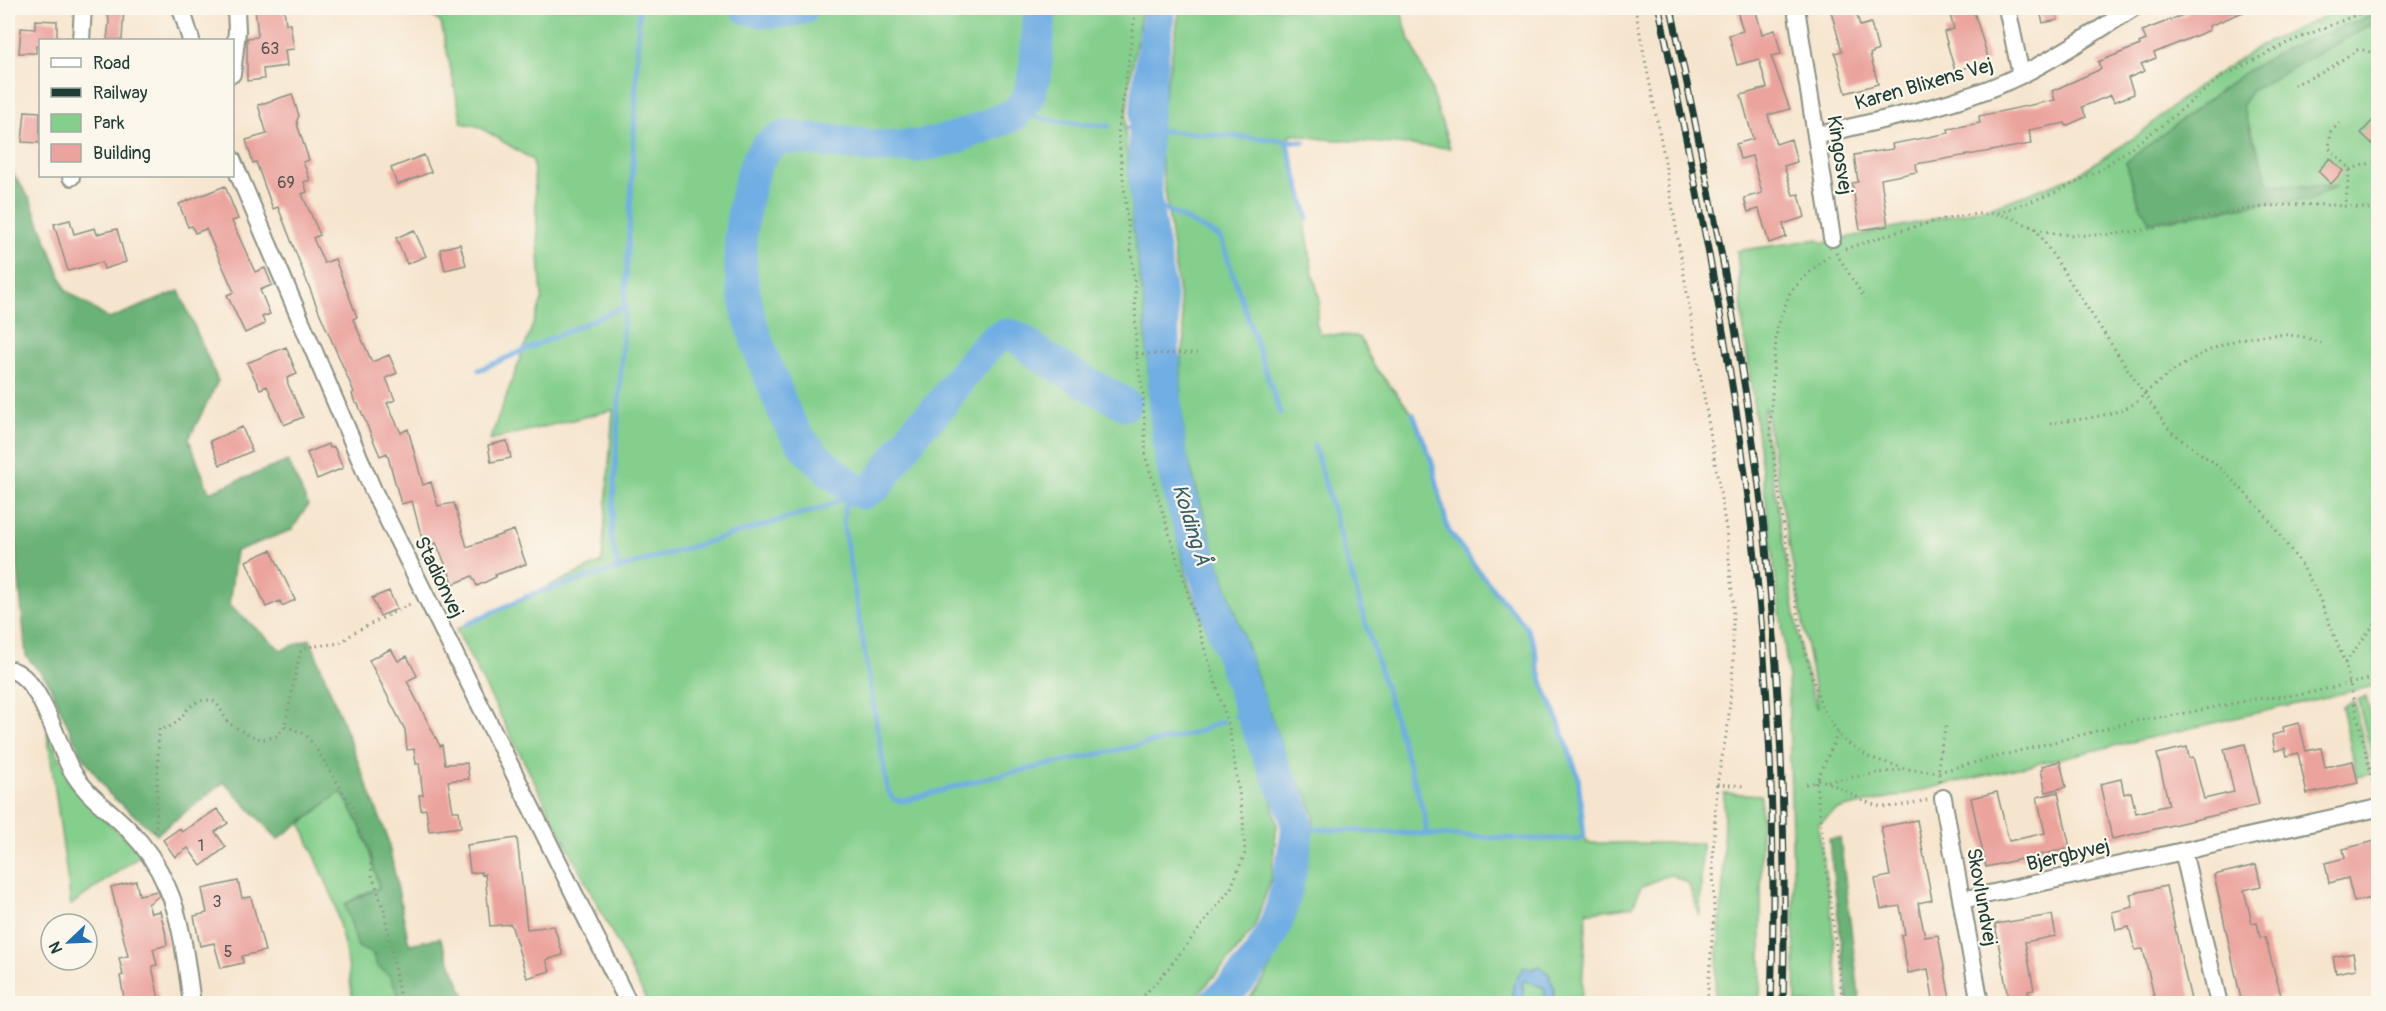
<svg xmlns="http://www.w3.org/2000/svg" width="2386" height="1011" font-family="Pangolin,sans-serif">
<rect width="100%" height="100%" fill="#fbf7ec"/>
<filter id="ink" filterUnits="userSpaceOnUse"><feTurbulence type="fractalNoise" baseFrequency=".0167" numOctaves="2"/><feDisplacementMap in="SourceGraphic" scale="12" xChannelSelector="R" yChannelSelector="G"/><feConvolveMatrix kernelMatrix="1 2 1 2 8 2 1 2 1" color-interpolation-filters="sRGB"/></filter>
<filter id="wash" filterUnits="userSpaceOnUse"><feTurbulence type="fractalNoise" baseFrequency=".008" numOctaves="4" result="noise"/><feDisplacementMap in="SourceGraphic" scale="24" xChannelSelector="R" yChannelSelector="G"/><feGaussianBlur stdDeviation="1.35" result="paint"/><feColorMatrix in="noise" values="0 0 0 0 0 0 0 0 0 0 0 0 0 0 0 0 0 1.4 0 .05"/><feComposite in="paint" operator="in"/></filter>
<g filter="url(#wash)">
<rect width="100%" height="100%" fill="#f6e5ce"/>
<!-- green -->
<path fill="#84cf8c" stroke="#528660" stroke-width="1.5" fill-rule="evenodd" d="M420,8H1142L1130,81L1125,129L1133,230L1144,304L1151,416L1158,461L1189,585L1231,691L1242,728L1271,798L1277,825L1271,879L1254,928L1230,959L1199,993L1186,1004L648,1003L456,629L602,562L613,410L490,440L542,300L533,160L478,126L462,123L441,23Z
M1180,8H1400L1408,35L1429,83L1450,148L1324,139L1292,134L1286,140L1308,216V220L1305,221L1313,274L1320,300L1316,323L1320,334L1355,336L1360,338L1374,366L1413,414L1432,462L1449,530L1485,579L1526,627L1535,646L1537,665L1544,690L1555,712L1578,776L1584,836L1588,843H1702L1700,916L1688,883L1670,874L1641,887L1633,906L1591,912L1587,910L1581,1003H1553L1554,987L1549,977L1550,975L1537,968L1524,967L1514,999L1524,1000L1522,982L1526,980L1545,988L1547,1003H1245L1265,978L1295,918L1312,838L1314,817L1308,797L1291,769L1266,703L1214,549L1186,453L1181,404V358L1185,339L1160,152L1161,114Z
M2344,8H2378V685L1836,810L1818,825L1831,913L1840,1003H1796L1788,673L1743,323L1737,251L1818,239L1822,243L1995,206L2075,176L2137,136L2191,91L2261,45ZM1764,407H1765L1818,709L1815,704L1802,658L1763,417Z
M2366,696L2378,743V783L2358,700Z
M2354,701L2371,774L2357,777L2342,706Z
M47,731C58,754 68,780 85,800C101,821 125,833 142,854L71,905Z
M341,791C363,826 370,848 379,888L365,893L345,904L373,954L377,966L390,976L403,1003H353L348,964L334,900L301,824Z
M1724,793L1761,795V980L1759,1003H1714L1723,886Z"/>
<!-- forest -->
<path fill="#6bb278" stroke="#457856" stroke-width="1.5" d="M2378,13V31L2370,25L2251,91L2242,105L2269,184L2335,187L2308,201L2263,203L2150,223L2139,203L2126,162L2245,72L2285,49Z
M8,166L30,199L66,290L109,319L179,291L218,381L189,439L209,492L288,461L308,505L292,530L236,551L229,605L281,650L310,639L387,836L409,944L440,938L468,1003H403L390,976L377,966L373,954L358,947L345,904L379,888C370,848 363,826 341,792L278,839L224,782L157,834L110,795L80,752L47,680L26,656L15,538L8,517Z
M1840,838L1860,1003H1848L1829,839Z"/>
<!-- water -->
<path fill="#71aee3" stroke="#48768c" stroke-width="1.5" d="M1539,966L1550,975L1549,977L1554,987L1553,1003H1547L1544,988L1526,980L1522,982L1524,1000L1512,997C1511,985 1518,976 1524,967L1533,969Z"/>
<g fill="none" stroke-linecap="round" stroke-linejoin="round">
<!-- stream -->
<path stroke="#71aee3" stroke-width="5" d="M1018,111C1046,123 1079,123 1109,126
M1128,128L1304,142
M1286,140L1308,218
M1146,204L1161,207L1219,237L1222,242L1280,413
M479,370L625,306
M1314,445L1370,638L1425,816L1426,833
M862,492L845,505L843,522L886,781C889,793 889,801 904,801L983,779L1192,734L1223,721
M619,570L611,540L633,161L639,8
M467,624L533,594L825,507L857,491
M1236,716L1252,710
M1297,828L1522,839H1576L1584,836L1578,776L1555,712L1545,690L1537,665L1535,646L1526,627L1485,579L1448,530L1432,462L1413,414"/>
<!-- river -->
<path stroke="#71aee3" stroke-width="33" d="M747,8C766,12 783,14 802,8
M1040,8L1035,74L1028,99L1014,115L955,138L919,146L883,147L785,137C760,145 754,166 748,190C730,262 745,319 774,385C779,399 784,414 792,427C807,454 833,473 857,491L863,493L876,486L920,425C939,412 951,389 965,372C975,361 990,338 1006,335C1016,334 1026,345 1034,350C1062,371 1095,387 1125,404
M1160,8C1149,73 1140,140 1147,206C1151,242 1159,279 1162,315C1165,366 1163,417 1173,467C1182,505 1196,545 1208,583C1227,641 1246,699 1269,756C1277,778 1296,805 1297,829C1297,841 1293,854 1291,865C1281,928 1262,963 1214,1004"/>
</g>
<g id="blocks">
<!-- building -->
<path fill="#eba39d" d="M107,8H124L122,40H107L109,21Z
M284,8L286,24H290L294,49L285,50L287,66L263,69L264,79L247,81V38L257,37L258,35L255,9Z
M1736,8H1755L1762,34L1775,30L1781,54L1771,56L1790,109L1768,115L1776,144L1791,139L1797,162L1784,166L1793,195L1799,194L1805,217L1783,224L1786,237L1769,243L1759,209L1748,212L1744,198L1762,193L1752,156L1740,159L1736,144L1753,139L1741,95L1767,88L1759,59L1737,65L1729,35L1743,31Z
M1830,8H1855L1860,26L1871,23L1878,50L1870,54L1878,84L1846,93L1835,53L1842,51Z
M1948,8H1973L1989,61L1955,71L1944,32L1954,29Z
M2039,8H2055L2058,20L2043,23Z
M2186,8H2253L2209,26L2210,30L2154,53L2156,58L2141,64L2145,71L2128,78L2134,94L2114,102L2111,95L2082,107L2086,117L2066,126L2065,123L2029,130L2031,144L1916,164L1917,172L1881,179L1888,226L1860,230L1852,183L1858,182L1854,155L1893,149L1892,144L1949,133L1948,129L1980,123L1979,116L2055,100L2052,91L2101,69L2098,62L2140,45L2139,43L2146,40L2142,31L2188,13Z
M35,20L57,21V40H40V46H36V53H19L21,28L35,29Z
M292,94L299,116L297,120L298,127L309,160L303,162L310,180L304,182L307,192L302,194L320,235L313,238L324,263L335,259L357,317L353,319L372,362L389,355L397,373L386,378L395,400L387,403L401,433L408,429L423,485L431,482L438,506L454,503L467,547L514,530L526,564L495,575L496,577L477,586L472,576L454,584L436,543L424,546L412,501L401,504L387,453L380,456L358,404L355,403L352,394L354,392L317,307L278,207L273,209L256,162L253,163L246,140L267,134L258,105Z
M25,111L40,112V143L22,142Z
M2379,114V150L2361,133Z
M424,155L431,172L397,185L391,168Z
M2330,158L2343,171L2331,184L2318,171Z
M225,186L238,219L232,221L255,272L265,268L272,285L260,290L270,314L262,317L265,324L245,333L227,295L234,292L206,229L195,233L192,226L188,227L179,204Z
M70,220L74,234L95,228L97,234L117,229L126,262L104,269L102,262L68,271L54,224Z
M414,230L426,256L407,264L396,238Z
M460,244L466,265L445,270L440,249Z
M286,347L297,374L287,378L288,384L303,417L284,425L267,386L260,389L247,363Z
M242,427L252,451L220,465L210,441Z
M507,441L511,458L491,462L488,445Z
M328,444L330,448L334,447L343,468L317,479L307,453Z
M271,550L295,600L282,606L280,601L266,607L246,561Z
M389,591L397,609L380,616L372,598Z
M391,649L398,661L407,656L417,676L407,681L440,746L442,745L445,764L467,763L469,779L448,781L453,811H459L461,827L429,831L426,809L421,810L419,795H423L419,763L416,764L414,749L407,750L405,730L369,660Z
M2299,723L2306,751L2321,748L2325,767L2353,761L2358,783L2307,794L2298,753L2287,756L2285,748L2275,751L2272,735L2284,732L2283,727Z
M2245,744L2259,805L2112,839L2100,784L2121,779L2124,794L2131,792L2136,813L2169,805L2157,754L2187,747L2189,758L2193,757L2204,799L2234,792L2224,749Z
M2060,761L2066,787L2046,792L2041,770H2043L2042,766Z
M1997,792L2009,841L2045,833L2037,797L2058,792L2070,848L1986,867L1971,798Z
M217,809L228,823L215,832L226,847L201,866L188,848L175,857L163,840L180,828L182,832Z
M1917,820L1932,900L1918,903L1925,937L1938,935L1951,1004H1934L1928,969L1908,973L1901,935L1905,934L1900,906L1881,909L1875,879L1890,876L1881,827Z
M517,838L527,929L554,926L563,955L546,960L550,971L527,978L511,924L490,926L485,874L482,875L481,872L470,873L467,845Z
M2379,840V896L2354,902L2348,878L2329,883L2325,863L2345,858L2343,849Z
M2256,865L2261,886L2244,890L2252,923L2257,922L2260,938L2265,937L2281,995L2269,998L2270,1004H2242L2214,875Z
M136,881L139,895L157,891L159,896L148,904L151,913L160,911L165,931L167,945L153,949L157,965L152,966L160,1004H125L120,976L123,975L119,958L128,956L111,887Z
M238,881L242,898L251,897L265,951L242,956L243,963L221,968L214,943L200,946L194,916L207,913L202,889Z
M2166,886L2182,961L2192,1004H2156L2143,949L2135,950L2129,927L2116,930L2112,912L2133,907L2130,894Z
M2052,915L2056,936L2025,942L2034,990L2028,991L2030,1004H2009L1995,924Z
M2353,953L2356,969L2336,973L2333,957Z"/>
</g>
</g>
<g filter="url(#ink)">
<use href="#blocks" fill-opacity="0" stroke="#8a9181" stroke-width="1.5"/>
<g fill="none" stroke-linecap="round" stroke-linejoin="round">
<defs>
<path id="street" d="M181,8L191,40
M1796,8L1832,238
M2007,8L2021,75
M81,40L83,8
M232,74L237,31L236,9
M1816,136C1885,118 1959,106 2023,74C2061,55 2097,31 2133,8
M232,159L373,490L629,1004
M71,177V176
M8,669C42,676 56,744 72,771C88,798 108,808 129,830C145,846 158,866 167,887C182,919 187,968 192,1004
M1943,798L1980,1004
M2183,851L2219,1004
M1962,900L2378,808"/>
</defs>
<!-- street casing -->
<use href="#street" stroke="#8a9181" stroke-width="20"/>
<!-- path -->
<path stroke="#8a9181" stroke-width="3" stroke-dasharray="1.5 4.5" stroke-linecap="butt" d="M1635,8L1664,156L1689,305L1726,529L1733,602V666L1728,725L1717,784L1713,855L1714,914L1707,1004
M2294,85L2323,72L2357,50H2365L2378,55
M2340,123L2331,131L2329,148L2350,169L2345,205
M2350,169L2378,161
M1998,213L2057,192L2100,170L2165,123L2220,78L2287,43L2373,8
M2035,228L2144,394L2170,431L2222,469L2263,512L2303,567L2319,597L2345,663L2375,792
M1845,249C1888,235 1952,211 1996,214C2011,215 2021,223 2034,228C2051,234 2075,236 2093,235C2154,234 2213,211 2274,206C2309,203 2344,205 2378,210
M1836,253L1865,299
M1829,256L1817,265L1790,292L1777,328L1773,374L1770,431L1792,582L1806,656L1822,708L1842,739L1869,757L1906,769L1938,772L2135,721L2176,715L2255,699L2304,694L2378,677
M1136,354L1197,353
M2050,423C2076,419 2129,417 2144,394C2190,355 2241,326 2304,337C2310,338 2315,342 2321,343
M2345,663L2378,619
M285,726L305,734L314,745L352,806L369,852L372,875L384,910L401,1004
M1838,733L1816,783L1843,1004
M1818,779C1838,785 1855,798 1875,805C1890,810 1911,803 1927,800
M1828,781L1904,769
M1940,781C1936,761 1942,741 1947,722
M1717,784L1746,786
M1806,784L1818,782
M154,832L156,828L159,729C185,728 182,700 208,700C219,699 223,717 229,723C237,729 253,738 263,739C267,739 273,737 277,736L285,726L300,652L307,647L340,643L355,632L412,603
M1136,1004L1167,970L1231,888L1245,853L1243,818L1229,727L1146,458L1143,393L1136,354L1135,287L1118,133L1136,8"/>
<!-- street -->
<use href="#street" stroke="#fff" stroke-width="16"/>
<defs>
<path id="rail" d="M1659,8C1689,153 1720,297 1741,444C1767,629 1778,817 1771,1004
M1671,8C1707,177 1743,347 1763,519C1781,680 1787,842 1783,1004"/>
</defs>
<!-- rail casing -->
<use href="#rail" stroke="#1f3d34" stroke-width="7"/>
<!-- rail -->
<use href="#rail" stroke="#fbf7ec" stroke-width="4.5" stroke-dasharray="14" stroke-linecap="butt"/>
</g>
</g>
<g text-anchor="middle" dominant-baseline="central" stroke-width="4.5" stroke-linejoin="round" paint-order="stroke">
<!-- number labels -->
<g font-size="16" fill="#52564e">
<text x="270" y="49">63</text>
<text x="286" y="183">69</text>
<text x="201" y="846">1</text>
<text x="217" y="902">3</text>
<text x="228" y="952">5</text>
</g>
<!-- street labels -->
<g font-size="20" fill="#1f3d34" stroke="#fbf7ec">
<text transform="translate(1924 84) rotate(-16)">Karen Blixens Vej</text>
<text transform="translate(1840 155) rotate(81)">Kingosvej</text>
<text transform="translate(439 577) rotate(64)">Stadionvej</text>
<text transform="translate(2068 855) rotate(-13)">Bjergbyvej</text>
<text transform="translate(1982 897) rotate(80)">Skovlundvej</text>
</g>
<!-- water labels -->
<g font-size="21" font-style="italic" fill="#385f69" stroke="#fbf7ec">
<text transform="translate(1191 525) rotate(73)">Kolding Å</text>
</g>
</g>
<!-- margin -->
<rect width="2386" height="1011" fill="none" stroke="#fbf7ec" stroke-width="30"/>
<!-- legend -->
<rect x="39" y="39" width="195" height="138" fill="#fbf7ec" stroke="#a3ada2" stroke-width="1.5"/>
<rect x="51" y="58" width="30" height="9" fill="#ffffff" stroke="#a3ada2" stroke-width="1.5"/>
<text x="93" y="69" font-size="18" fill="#1f3d34">Road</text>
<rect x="51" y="88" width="30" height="9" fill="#1f3d34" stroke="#a3ada2" stroke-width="1.5"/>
<text x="93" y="99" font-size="18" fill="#1f3d34">Railway</text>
<rect x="51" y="114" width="30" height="18" fill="#84cf8c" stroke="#a3ada2" stroke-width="1.5"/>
<text x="93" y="129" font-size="18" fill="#1f3d34">Park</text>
<rect x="51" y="144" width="30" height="18" fill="#eba39d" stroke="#a3ada2" stroke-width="1.5"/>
<text x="93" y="159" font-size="18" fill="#1f3d34">Building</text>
<!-- north arrow -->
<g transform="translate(69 942) rotate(247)"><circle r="28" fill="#fbf7ec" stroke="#a3ada2" stroke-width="1.5"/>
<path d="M0-4.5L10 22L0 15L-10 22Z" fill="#1f6fb2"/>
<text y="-9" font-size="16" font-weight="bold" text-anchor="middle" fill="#1f3d34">N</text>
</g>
</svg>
